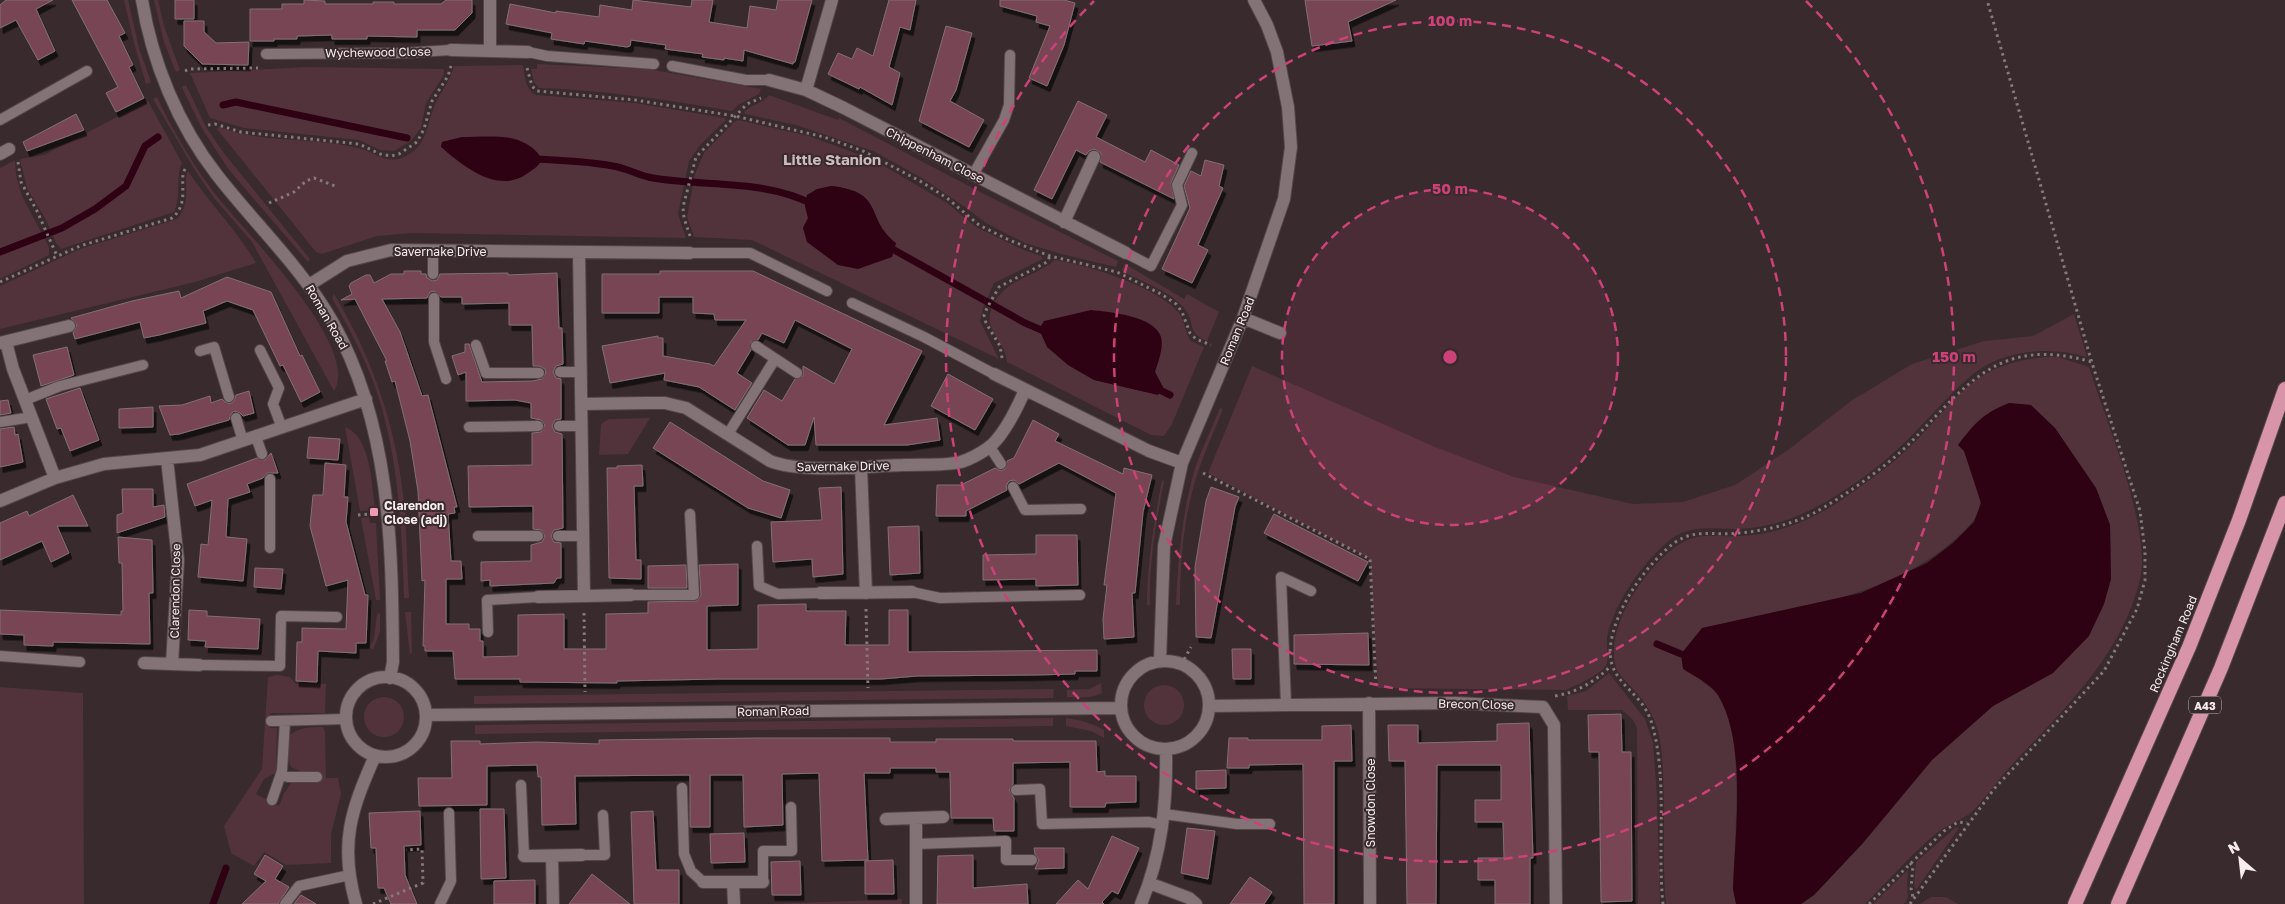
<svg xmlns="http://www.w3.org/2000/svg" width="2285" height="904" font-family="'Golos Text',sans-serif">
<defs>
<filter id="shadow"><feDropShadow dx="3" dy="5.5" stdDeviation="0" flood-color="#0009"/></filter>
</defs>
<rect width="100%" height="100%" fill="#382a2d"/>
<!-- green -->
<path fill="#52333c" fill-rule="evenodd" d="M124,0H128L139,48L151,82L146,84L134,43Z
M154,0H158L164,26L180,70L176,72L164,42Z
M537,64L648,69L761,89L759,94L738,105L732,111C668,100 604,90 539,88L534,82L531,69H537Z
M523,65C525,76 525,89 536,95L635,103L725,118L726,120L701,144L689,161L678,214L686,238L412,233L377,236L322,254L316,252L217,129L219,127C264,144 312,136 358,148C375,152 386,165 404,157C427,147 426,127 434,107C440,92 450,82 454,66ZM462,137L517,138L441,147L442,142Z
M308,67L444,69V75L426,103L421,128L411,141L394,151L380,150L359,140L244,128L210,118L190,73Z
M186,85L206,127L223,152L310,259L308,262L229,170L203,130L185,94L182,87Z
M769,95L838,120L839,118L988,196L1118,261L1116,267L1061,254L1025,243L1003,232L986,223L965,207L922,178L873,151L796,125L745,114L744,112C751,105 763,103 769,95Z
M157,97C173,131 193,165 216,195C243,230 362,347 334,391L252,242L214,198L196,172L153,99Z
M148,101L182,163C175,179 182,195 174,212L61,249L56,243L46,220L27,188L20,159L44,155Z
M738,120L809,136L874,160L947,203L976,227L1024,250L1041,256L1043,259L994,283L983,308L980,321L999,359L752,240L694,237L687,217L695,174L704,153L734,122ZM831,186C886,192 864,218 896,243L803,228L808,218L805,206L807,195Z
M15,160L16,175L22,196L49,247V255L0,279V168Z
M188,171C209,203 237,230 256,263L195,282L0,329V286L80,249L177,219C193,201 182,180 188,171Z
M1055,260C1085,264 1160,288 1179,313C1185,321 1185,333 1191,341L1204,347L1172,424L1164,436L1151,435L1007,362C1006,346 994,338 990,323C989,317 990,311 993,305C1006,278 1034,278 1055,260ZM1065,317L1160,352L1155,372L1163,387L1146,392L1094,380L1068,365L1045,321Z
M1125,264L1184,299L1187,294L1219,312L1207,341C1186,333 1196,322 1184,308C1170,291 1143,282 1123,272L1122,269Z
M334,294C375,362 399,435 405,514C407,542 407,570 409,598H404C402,533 399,468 381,405C370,367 351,332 332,298Z
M2074,314L2087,357C2050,346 2003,349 1972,375C1948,395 1928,420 1905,442C1886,461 1861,480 1837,495C1810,512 1782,525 1750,528C1723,532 1693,521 1670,540C1642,563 1617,599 1608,633C1605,643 1609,654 1607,663C1603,674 1576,685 1566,690L1378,688L1370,559L1208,473L1252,366L1435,447L1514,477L1633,504L1683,502L1735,485L1788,450L1851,401L1912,364L1984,341L2033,336Z
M2045,357H2058L2089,367C2107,424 2139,498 2142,557C2143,574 2137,592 2131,608C2105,673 2054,719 2008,769C1998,780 1977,809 1968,815C1958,821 1947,825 1938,832C1912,853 1889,880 1865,904H1801L1814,895L1863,843L1932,760L1993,706L2053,673L2111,579L2110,525L2096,488L2055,428L2031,405L2009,403L1958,445L1964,451C1970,467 1979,485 1980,502C1981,514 1970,525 1962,533C1896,598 1789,609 1703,628V682C1708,686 1714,690 1718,694C1746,729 1734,844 1733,889L1736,904H1666C1661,852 1667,799 1661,747C1658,723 1650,707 1633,689C1628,683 1621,677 1617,670C1601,629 1651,557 1687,540C1705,532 1722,538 1740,536C1781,534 1817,518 1850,494C1870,480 1891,465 1909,448C1936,422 1959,387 1993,370C2009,362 2028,359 2045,357Z
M1220,408L1223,409C1215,429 1206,449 1199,469C1184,512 1180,560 1180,605H1176C1178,560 1182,512 1195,468C1202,448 1212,428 1220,408Z
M650,418L628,454L599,455L601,424L609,419Z
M345,427C371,436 372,486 375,510L360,511Z
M1162,480L1164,481C1156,522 1149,563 1150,605H1147C1147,563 1154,522 1162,480Z
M369,517L370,523H376L380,600H376L361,518Z
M405,612H411L412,652L410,655Z
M380,613V632L373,650L370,647L374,638L377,614Z
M1609,673L1645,719L1653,742L1657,796L1660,904H1638L1637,728L1633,720L1622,710H1568L1567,696L1586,691Z
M277,675L290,677L296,684H326L325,713H270V728H277L276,773L264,779L256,794L279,806L284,793L292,782L318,781V771H300L291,767L287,758L290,735C299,727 311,727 323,727L325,731L326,778H338L341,794L331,834V863L286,865L264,852L254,866L231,853L224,826L262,769L268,677Z
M1101,683L1102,693C1090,699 1079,697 1067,697V690L1089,689Z
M1144 705a20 20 0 1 1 40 0a20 20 0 1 1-40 0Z
M0,687L83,693L84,904H0Z
M1054,689L1053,698L474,704V696Z
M364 717a20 20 0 1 1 40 0a20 20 0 1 1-40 0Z
M1053,718V726L475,734V725Z
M1066,718C1080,720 1092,723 1104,730V738L1091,731L1066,726Z
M1955,828H1959L1916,890L1914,886L1916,862Z
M1908,870L1907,883L1908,898L1904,904H1873Z
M1931,897H1946L1958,904H1920Z
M902,899V904H769Z"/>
<!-- water -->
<path fill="#2e0213" d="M462,137C491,137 525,131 542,159C539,166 534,169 528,173C499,195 464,167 441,147L442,142Z
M831,186C886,192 864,218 896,243L892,257L858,269L838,265L807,242L803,228L808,218L805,206L807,195L817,189Z
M1091,310C1110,312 1155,316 1161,337C1164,348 1158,362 1155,372L1163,387L1158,395L1094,380L1068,365L1047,347L1039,329L1044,321Z
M2009,403L2031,405L2055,428L2096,488L2110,525L2111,579L2104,604L2089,636L2053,673L1993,706L1932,760L1863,843L1814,895L1801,904H1736L1733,889C1735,833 1747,746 1719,697C1713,685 1694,676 1683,669L1681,654L1702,628L1861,593L1927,563L1953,543L1974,522L1981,503L1964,451L1958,445C1975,423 1982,414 2009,403Z"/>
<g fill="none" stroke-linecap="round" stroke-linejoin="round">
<!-- stream -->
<path stroke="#2e0213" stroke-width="7" d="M223,105L236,102L407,138
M533,159C560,160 586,161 613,166C627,168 639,176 653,178C706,187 766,179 814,205
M887,246L1025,323L1046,332
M0,252L62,228L95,209L126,186L145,146L158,137
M1154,387L1170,395
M1657,644L1681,654
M213,904L226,868"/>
</g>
<!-- building -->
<path fill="#784554" stroke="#817074" filter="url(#shadow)" d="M6,0H53L36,9L55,51L38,60L16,20L0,28V5Z
M72,0H107L125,33L119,36L133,65L129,67L144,98L116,112L106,93L118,87Z
M175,0H194V19H175Z
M304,0L325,1V4H373V2H394V4H441L446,0H472V13L455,30H417V37L367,36V39H332V35L297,36V39H274V41H250V9H282V4H304Z
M633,0L691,7L692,0H713L709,22L747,28L750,6L776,10L778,0H812L795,62H793V64L744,50L743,61L724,58V60L702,57L703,54L665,49L666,45L631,40L630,46L627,47L585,41L584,44L551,39L552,33L506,24L510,4L556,13V11L599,17L600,5L632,10Z
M889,0H916L910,30L900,27L889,67L900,73L892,105L860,87L859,89L828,74L838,53L852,59L857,48L873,56Z
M1000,0H1064L1075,3L1064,45L1047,86L1029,78L1050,26L1036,22L1037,16L1000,6Z
M1305,0H1396L1348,22L1352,41L1312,46Z
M184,21H204V32L216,43L249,42L248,65L202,64L184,46Z
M946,26L972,33L956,90L950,101L984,120L969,147L919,121Z
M1078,101L1107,115L1096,137L1145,162L1151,150L1179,165L1171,183L1174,199L1100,162L1101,153L1094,149L1089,151L1086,155L1076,150L1052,199L1034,190Z
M76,114L84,130L27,151L23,142Z
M1205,160L1224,165L1219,186L1223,188L1198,245L1208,250L1192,283L1162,269L1190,208L1184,186L1191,171L1201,176Z
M404,271H421V274H426L427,278L433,281L437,280L440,274L508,273V275L557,273L559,328H562L563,364L556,366L553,372L556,378L561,379V419L555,420L552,426L555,432L562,434L563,528L554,530L551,536L554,542L561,543V578H557L554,583L490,586V580L481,581V562L531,561V545L542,542L545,536L541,530L533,529V506L469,507L468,466L532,465V433L541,432L545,425L541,420L531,418V403L515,400L466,401V372L458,375L452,356L465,352V344H469L482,382L533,381L542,379L546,373L545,369L539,366H533L532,325H509V303L462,304V297H441L434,291L430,292L427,298L382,299L400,332L422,396L428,395L457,507H454L455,513L448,514L451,561H461L462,579H446V624H469V629H480V641H483V657L518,656V615L564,614V649H606V614L648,613V602L697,601L701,595L699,565L738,564V605L707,606V650L758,649V605L806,604V611H846L845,645H889V610H908V652L1097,650V671H1075V674L1033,675L917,676L881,679H718L617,681V683L520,682V679H455L453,651H425V646H423L425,580L422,581L418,491L410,441L395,381L392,382L385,361H387L355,299L341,300L352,294L349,286L351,283L366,275H370L374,283L391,274H404Z
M660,271H753L922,351L884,425L937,418L940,440L907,445H816L814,417L805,445H788L747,418L764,390L782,401L795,379L803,376V366L834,384L852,349L795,320L784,343L762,333L758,340L751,342V350L737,373L752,383L735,410L699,387L664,380L665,373L610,383L602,346L658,336V338H663V356L710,364L714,366L746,320H715L714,314L693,313V297H659V313H602V274H660Z
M227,277L271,292L300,356L302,355L320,392L301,402L283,365L280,366L253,310L227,301L203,311L206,323L159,335L144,338L140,322L75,339L73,333L77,325L71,318L132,301L179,291L181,298Z
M67,347L74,375L41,386L33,355Z
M948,374L993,399L975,430L931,406Z
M80,388L99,440L70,451L61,428L57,429L46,399Z
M249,391L254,413L243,416L240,413L234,411L231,414L229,420L179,434L170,435L159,406L182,405L210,396L211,403L222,399L225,402L230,404L234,401L236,395Z
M8,400L11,413L0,415V401Z
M153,407V427L119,428V409Z
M1033,420L1059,434L1055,441L1123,474L1124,468L1152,475L1143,512L1135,593H1132L1134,637L1104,639L1103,619L1107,585H1104L1116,493L1059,463L1019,484L1014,480L1009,481L1006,486L1007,490L966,511V516H936L937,485H961L995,468L1001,471L1005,469L1007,461L1014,458Z
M670,422L763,481L790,490L781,518L748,508L653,448Z
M14,427L15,435L18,434L23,462L0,467V429Z
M309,437L340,439L338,460L307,458Z
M271,453L278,473H267L263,478L247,484L250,492L228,499L226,537L247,539L243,581L198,577L201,544L208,545L212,500L195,506L187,484L257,458L265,460Z
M325,463L346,465L344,497H348L346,522L365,595H368L366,643H356V653L318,651L317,682L296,681L297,642H302V628L346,629L348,580L326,586L310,526L313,495H323Z
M642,465L643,486H634L636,560H641V579L609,578L607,468H617V466Z
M841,487L843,574L813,577L812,559L773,562L771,522L822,520L819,488Z
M1211,487L1239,497L1235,507L1211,638L1196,637L1195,567L1206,501Z
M122,489H153V507L164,505L165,517L117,533V515L123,513Z
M73,495L88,526H57L69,553L51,562L42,541L0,560V523L27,511L29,516Z
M1274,514L1368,562L1358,581L1264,533Z
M919,526L920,573L890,575L888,527Z
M1036,535H1077L1078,585L1036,586V579L983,580V555L1036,554Z
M118,537L152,540L153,593H149L150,644L53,642V646L24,645V635L0,634V610L121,615V611H123L122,563H119Z
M686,565L687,588H648V566Z
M255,568L283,569L281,589L254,587Z
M189,610L207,611V616L260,619L258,649L205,647L206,641L188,640Z
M1368,633L1369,665L1294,664V635Z
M1232,649H1251V679H1233Z
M1621,714L1622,752H1631L1632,901L1601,902L1599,752H1589L1588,715Z
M1529,723L1533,858H1530V904H1495V880H1478V858H1504L1503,822H1475V800H1501V765H1437L1436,904H1407L1405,761H1389L1388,725H1418V743L1497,741V724Z
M1351,725L1352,761H1334V904H1304L1303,764L1249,765V768H1227L1229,738H1248V740H1322V726Z
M757,738H890V742H936V739H1013V741H1096L1097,772L1105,771V776H1136V802L1106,803L1105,807H1070V762L1013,763V784L1009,790L1014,798V831H994L993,818H951L950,772H936V768H890V773H864L868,860L822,861L819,773L782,774L783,825L744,827L743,775H710V827H690V775L575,776L576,824L542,825L541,777H538L537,765L487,766V805L419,806L418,778H452L451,741H480V744L537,742L599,744V740Z
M1226,770V788L1196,789V771Z
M480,809H504L506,878L481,879Z
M420,811L421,845L404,846L405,875L417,904H391L384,888H378L376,848H371L369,813Z
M653,811L656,870H679V904H634L631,812Z
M1187,828L1215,831L1208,879L1181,873Z
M744,833L745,862L711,863L710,834Z
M1112,836L1139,848L1118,894L1112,891L1102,902L1104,904H1056L1078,880L1088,889Z
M1034,848H1064V868L1035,869L1039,860L1035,854Z
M265,855L283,866L275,879L289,887L278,904H242L266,881L254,874Z
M973,855V888L1027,884L1028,904H937L938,856Z
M893,860L894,894H865V861Z
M800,861L801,895H772L771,862Z
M592,874L630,904H569Z
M1250,877L1272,892L1264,904H1230Z
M535,880V904H494V881Z
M301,895L316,904H294Z"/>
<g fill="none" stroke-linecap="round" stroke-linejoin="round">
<defs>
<path id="service" d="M528,52L547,56L654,64
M266,54L403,53L451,50
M672,66L746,80H769
M0,120L87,71
M973,175L1004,120L1009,105L1010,55
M433,251V274
M690,253H750L827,291
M1126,253L1151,266L1182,205L1177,185L1192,153
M434,298V342L446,379
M852,303L924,337L994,374
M476,345L486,373H539
M756,346L797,373
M260,350L279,388L273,404L282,428
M200,351L214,347L229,397
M560,372H581
M25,400L60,386L143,365
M236,418L243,441
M0,422L32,417
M559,426H581
M469,427L538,426
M728,434L775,359
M256,437L262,454
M990,447L1001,464
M1013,487L1025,510L1081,509
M478,536H538
M558,536H583
M757,546L759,586L778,594L820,593
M270,548V479
M912,592L940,598L1080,595
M631,595H694L690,514
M488,632L487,600L538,597
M0,656L80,662
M199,665L280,666L281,616L337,617
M1286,704L1281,577L1311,591
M271,721L346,719
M281,775L288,777H317
M521,785L524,856
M682,788L684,854L691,871L703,882
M1016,790L1040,789L1042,824L1149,822L1162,825
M272,800L282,771L285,721
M1164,814L1237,824H1270
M916,844L1006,841V860H1032
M582,855H605L603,815
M763,882V851H792L791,807
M285,904L299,886L350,875
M440,904L451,881L449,813"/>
<path id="minor" d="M142,0C152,62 178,125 217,175C255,224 301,267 332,321C391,425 392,545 393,662L390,678
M490,0V51
M451,50L528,52
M769,80L806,90L844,108L1126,253
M806,90L832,0
M0,154L9,149
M1064,222L1094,157
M579,252L584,596
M309,285L347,261L391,250L690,253
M1243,318L1280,333
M6,342L13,369L55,478
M0,343L69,326
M994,374L1149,451L1182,463
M581,404L645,403H665L686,408L770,461C804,474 866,466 903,465C922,464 943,466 961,462C970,459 981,453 988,448C1003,437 1018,406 1025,390
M167,459L178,560L172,664
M861,467L866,593
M0,501L55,478L104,464L200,455L366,399
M820,593L912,592
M538,597L631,595
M1160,661L1164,546L1182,463L1243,318L1284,199L1291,147L1288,107L1277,52L1267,25L1254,0
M1121 705a44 44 0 1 1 88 0a44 44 0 1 1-88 0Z
M144,663L199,665
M346 717a40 40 0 1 1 80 0a40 40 0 1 1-80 0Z
M1369,703L1370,904
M1209,706L1455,703L1543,707L1554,725L1556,904
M426,715L1121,708
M916,818V904
M886,819L943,817
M524,856L582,855
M552,856L553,904
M703,882H763
M733,882L734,904
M1149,883L1189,898L1196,904
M356,904C339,844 351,810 375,756
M1141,904C1162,854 1167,803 1166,749"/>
<path id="trunk" d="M2075,904L2189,647L2239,520L2285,389
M2118,904L2221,668L2285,503"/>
</defs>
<!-- service casing -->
<use href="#service" stroke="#53464a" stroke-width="12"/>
<!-- minor casing -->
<use href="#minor" stroke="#53464a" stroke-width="14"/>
<!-- trunk casing -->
<use href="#trunk" stroke="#53464a" stroke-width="16"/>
<!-- path -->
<path stroke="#86797c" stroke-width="3" stroke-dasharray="2.5 4" stroke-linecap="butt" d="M527,68L532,86L537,91L635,100L735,116L824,137L863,151L920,181L947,198L979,225L1009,240L1050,256L1117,272L1161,294L1176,304L1182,312L1190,333L1196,339L1211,345
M185,71L189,69L258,68
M208,125L215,124L241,132L359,144L380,154L391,156L399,154L417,142L424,129L432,101L448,76L451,66
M18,162L21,182L37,211L57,256
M269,203L294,192L306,181L314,178L335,186
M690,236L684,218L683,207L696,157L747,104L761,98
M0,282L80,246L172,218C192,202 176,176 187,167
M1002,358L1000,346L986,323L984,315L987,308L999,287L1047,262L1050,256
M1203,473L1370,559L1376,687
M358,515L370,514
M866,609L868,688
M584,613L585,692
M1181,665L1191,647
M1555,696C1578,692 1594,682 1611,666
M1910,863L1913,866L1911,888L1913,898
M373,904L423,883L422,849L406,850
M1663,904C1657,847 1668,779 1652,724C1641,685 1599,684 1613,633C1621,601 1648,563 1674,543C1695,528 1715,536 1738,533C1764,531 1790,525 1814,513C1843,497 1886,467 1910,443C1968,384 1999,335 2092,362
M1869,904L1944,831L1958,822L1967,823
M1910,904L1994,789L2104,671L2137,609L2145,580V551L2140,511L2092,363L1987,0"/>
<!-- service -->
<use href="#service" stroke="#837377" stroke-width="10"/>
<!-- minor -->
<use href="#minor" stroke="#837377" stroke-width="12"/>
<!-- trunk -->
<use href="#trunk" stroke="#d894a8" stroke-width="14"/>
</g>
<!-- distance rings -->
<circle cx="1450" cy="357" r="168" fill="#cc4278" fill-opacity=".12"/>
<g fill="none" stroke="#cc4278" stroke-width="2.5" stroke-dasharray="9 6">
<circle cx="1450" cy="357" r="168"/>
<circle cx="1450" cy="357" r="336"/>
<path d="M1806 1A504 504 0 1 1 1094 1"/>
</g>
<!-- markers -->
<rect fill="#f19ab2" stroke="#382a2d" stroke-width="2" x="369" y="507" width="10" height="10" rx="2.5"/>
<g text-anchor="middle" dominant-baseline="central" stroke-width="4" stroke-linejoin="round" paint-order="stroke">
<!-- shield labels -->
<rect fill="#382a2d" stroke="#bdb2b4" stroke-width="1" x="2189" y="696.5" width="32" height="17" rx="4"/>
<g font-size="11" font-weight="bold" fill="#f6ecee">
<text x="2205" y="705">A43</text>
</g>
<!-- street labels -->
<g font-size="12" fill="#f6ecee" stroke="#382a2d">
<text transform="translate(378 52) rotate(-1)">Wychewood Close</text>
<text transform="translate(935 155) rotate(27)">Chippenham Close</text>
<text x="440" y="251">Savernake Drive</text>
<text transform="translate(327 317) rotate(60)">Roman Road</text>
<text transform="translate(1237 331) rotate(-68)">Roman Road</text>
<text transform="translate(843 466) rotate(-1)">Savernake Drive</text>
<text transform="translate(175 591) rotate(-89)">Clarendon Close</text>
<text transform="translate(2173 644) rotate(-67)">Rockingham Road</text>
<text transform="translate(1476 704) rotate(1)">Brecon Close</text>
<text transform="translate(773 711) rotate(-1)">Roman Road</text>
<text transform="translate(1370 803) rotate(-90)">Snowdon Close</text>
</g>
<!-- poi labels -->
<g font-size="12" font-weight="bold" fill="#f6ecee" stroke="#382a2d" text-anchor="start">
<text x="384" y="505">Clarendon<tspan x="384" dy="14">Close (adj)</tspan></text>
</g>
<!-- quarter labels -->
<g font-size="15" font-weight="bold" fill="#ccbabe" stroke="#382a2d">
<text x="832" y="159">Little Stanion</text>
</g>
</g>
<circle cx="1450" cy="357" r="8" fill="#cc4278" stroke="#382a2d" stroke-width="2.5"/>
<g font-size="15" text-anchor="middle" font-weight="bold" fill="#cc4278" stroke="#382a2d" stroke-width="4" stroke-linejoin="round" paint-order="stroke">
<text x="1450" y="26">100 m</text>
<text x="1450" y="194">50 m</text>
<text x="1954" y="362">150 m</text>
</g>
<!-- north arrow -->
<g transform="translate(2240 859) rotate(332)" stroke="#382a2d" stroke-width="4" paint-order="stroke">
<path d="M0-4L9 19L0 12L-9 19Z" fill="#f6ecee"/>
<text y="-8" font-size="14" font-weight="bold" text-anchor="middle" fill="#f6ecee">N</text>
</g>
</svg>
